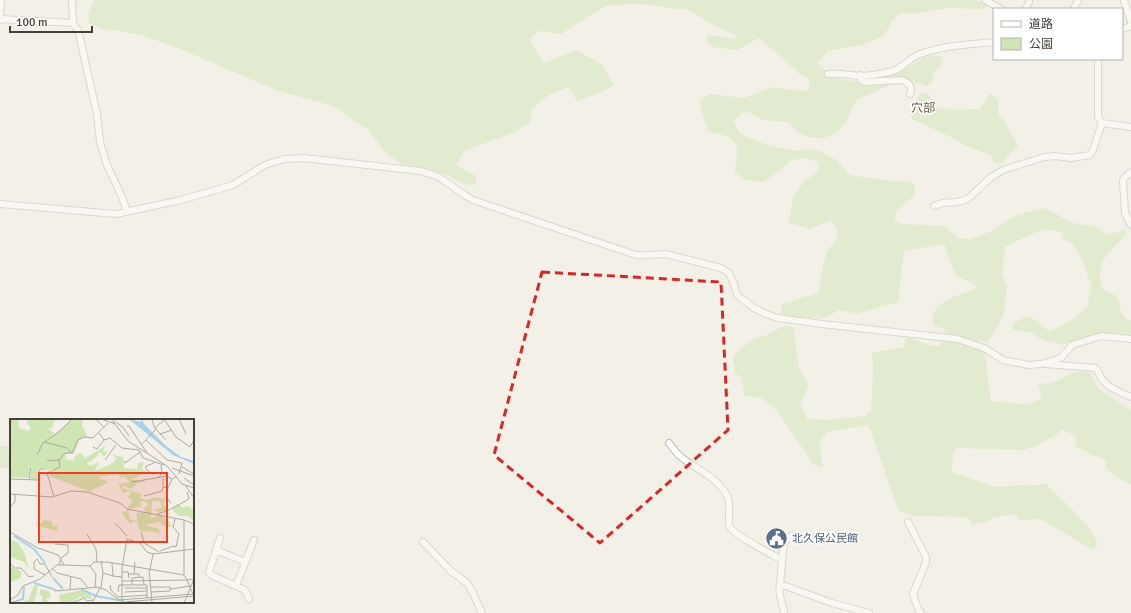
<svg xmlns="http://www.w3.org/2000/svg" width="1131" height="613" font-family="Signika,'Noto Sans JP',sans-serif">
<rect width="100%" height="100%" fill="#f3f0e8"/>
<!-- green -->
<path fill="#cfe5b3" d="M95,0H976L986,4L987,8L978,9L949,8L908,14L903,12C890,18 893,23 885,33C874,45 844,48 828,51L818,63L833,77L849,81L886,77L909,67L924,58L934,55L942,57V64L934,73L932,82L927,86L905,78L857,100L844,124L837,132L824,138H813L801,134L788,122L763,120L748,112L741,113L734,121L740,134L767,145L797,151L810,149L820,151L836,160L850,175L890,181H906L915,184L914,196L896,211L894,221L903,224L944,226L958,238L970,239L992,231L1015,215L1046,208C1054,212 1062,218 1071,222C1083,227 1096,222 1106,235L1125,230L1126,235C1109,253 1095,260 1102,288L1118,297C1122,309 1118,316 1131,321V335L1120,333L1088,337L1062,345L1039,338L1032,333L1012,330L1013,325L1024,316L1034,319L1050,332L1072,320L1087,307L1091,287L1084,264L1073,244L1062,238L1063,233L1046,229L1029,235L1005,247L1002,274L1007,286L1004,313L997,328L987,343L978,340L985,353L991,401L1028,405L1042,398L1038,384L1052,383L1074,372H1089L1099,389L1131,411V484L1127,483L1106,469V460L1092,455L1075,446L1076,436L1061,429L1058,434L1035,446L1024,450L956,448L953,452L952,472L995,487L1046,484C1060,498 1093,526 1098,545L1091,549L1041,519L1020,520L1014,514L994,517L989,521L972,525L968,517L912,516L898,510L870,428L866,425L827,432L819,443L823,467L814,465L777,411L761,398L744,396L742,378L735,373L733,357L751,340L767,335L783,326L793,327L799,368L809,385L801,403L807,419L830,420L865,416L871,411L873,376L872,353L904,347L906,336L929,345L940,346L945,329L935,326C923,303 963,294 978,288C971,280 964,281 959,277C949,268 949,254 944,244L904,251L898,302L857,314L839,310L825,318L793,317L781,314V304L818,293L823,265L827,251L837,239L838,231L831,220L810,229L789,223L793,196L803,183L818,171V162L806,158L792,160L764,182L744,180L735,172C735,165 737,157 737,150C737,137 717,133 708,131L700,106V100L710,94L744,98L773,87L800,91L808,90L810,80L798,73L788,63L759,38L737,50L712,47L705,38L710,35L734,39L738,35L725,31L686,9H672L653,5L630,4L605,6L561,34L539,31L529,40L544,63L576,50L603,65L614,85L602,92L577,101L568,87L549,95L532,109L531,122L513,133L464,151L456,165L476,176V185L463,184L447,175L425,168L401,164L386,153L367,129L333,106L278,91L178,48L144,36L120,31L107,30L89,24C87,14 90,8 95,0Z
M928,93L937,107L958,110L980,109L990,93L998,99L999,116L1005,121L1018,146L1001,163H995L990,155L964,145L957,140L912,119L909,112L920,94Z
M0,446L11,447V468H0Z"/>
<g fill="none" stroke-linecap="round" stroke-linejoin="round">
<defs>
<path id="minor" d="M72,0L73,23L78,30L97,114L100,142L107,165L122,197L127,212
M985,0L1001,9
M1124,0L1131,22
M1026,9L1029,2
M1074,9L1078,0
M0,19L73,23
M0,20L1,0
M1122,29L1131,26
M1098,59V117L1102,123L1131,127
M828,74C840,73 848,75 859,76C868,76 880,74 889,72C904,69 907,59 918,55C942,45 969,45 994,42
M860,75L861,80L865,82L902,80C909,83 913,86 910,94
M1131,172L1124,178L1123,181L1125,213L1131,225
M0,204L116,214L181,200L233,185L265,165L284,159L304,158L421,171L439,177L466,196L473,200L636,255C647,256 656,254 666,254L721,268L729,273L734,284L737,295L754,308L766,314L777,318L822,324L958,339L984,348L1003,360L1029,365L1041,364L1061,358L1072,345L1101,336L1131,339
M934,206C937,205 940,203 943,203C954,201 958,204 969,198L990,178L1003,170L1044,157L1055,156L1071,158L1090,155L1093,150L1102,123
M1046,364L1095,368C1100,372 1100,378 1104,382C1111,389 1122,393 1131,397
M669,443C673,448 677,454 681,457C696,469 713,475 725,492C732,502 728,513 729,525C731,534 773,555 782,560
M908,522L926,557V562L913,594L918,609L921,613
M220,538L209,572L211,575L245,590L249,599
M423,542L451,571L467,583L473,593L482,613
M216,550L245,562
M780,584L784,542L791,536
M236,586L254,540
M784,613C783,602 777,595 780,584L832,603L869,613"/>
</defs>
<!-- minor casing -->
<use href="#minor" stroke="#beb7ab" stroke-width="8"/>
<!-- minor -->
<use href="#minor" stroke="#fff" stroke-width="6"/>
</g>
<!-- marked area -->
<path d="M0 0H1131V613H0ZM542,272L721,282L728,430L600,543L494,455Z" fill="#f3f0e8" fill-opacity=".55" fill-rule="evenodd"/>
<path fill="none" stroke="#d62828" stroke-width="3" stroke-dasharray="8 5" stroke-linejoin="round" d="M542,272L721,282L728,430L600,543L494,455Z"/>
<!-- icons -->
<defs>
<symbol id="civic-disc" viewBox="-11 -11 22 22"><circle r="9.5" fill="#5c6f8a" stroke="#fff"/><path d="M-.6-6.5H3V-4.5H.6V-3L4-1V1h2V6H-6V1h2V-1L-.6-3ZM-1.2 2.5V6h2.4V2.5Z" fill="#fff"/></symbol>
</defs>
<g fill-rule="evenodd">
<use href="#civic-disc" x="764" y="526" width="25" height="25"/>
</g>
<g text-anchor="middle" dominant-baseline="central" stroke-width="3.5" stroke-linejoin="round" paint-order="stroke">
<!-- service labels -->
<g font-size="11" fill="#4e5e75" stroke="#fff" text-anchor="start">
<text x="792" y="538">北久保公民館</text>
</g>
<!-- neighbourhood labels -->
<g font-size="12" fill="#685e4f" stroke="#fff">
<text x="923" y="108">穴部</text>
</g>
</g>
<!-- overview -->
<g transform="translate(10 419)">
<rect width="184" height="184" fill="#f3f0e8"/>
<path d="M0,0H8L9,9L19,12L21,8L17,5V0H40L37,5L41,0H45L42,9H38L44,14L40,19L63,0H73L72,6L77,17L69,21L64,35H56V40L65,42L64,38L70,34L75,38L71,40L76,39L95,27L93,32L97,33L94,38L90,33L83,41L77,44L80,47L89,43L85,52L103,44L107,39L102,37L103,36L113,38L114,49L127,50L128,44L134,43L132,50L140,55L131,56L121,61H135L134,63L126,65L122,70L113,67L112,69L132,75L130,79L137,81L147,78L156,80L153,85L158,91L149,93L143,91L152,89L150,82H142L141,99L150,96L159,102L162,108H156L149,103L137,105V107L147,109L152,116L146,113L130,112L127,102L122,103L121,106L112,94L118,91L120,101H127V94L135,93L134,89L139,86L135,82H131L130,88L117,90L123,81L118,79L121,72L113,74L108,65L120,63L115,58L109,59L112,58L106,55L90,58V61L94,60L98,64L81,71L83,74L39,57L45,49L37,52L36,50L29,49L28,60H20L22,47L17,49H20L18,59L0,58V47L6,43L0,46ZM169,85L172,89L178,87L184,91V102L178,97H169L162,90ZM33,101L42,102L43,108L47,106V112L27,107V103L32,104ZM0,121L7,123L14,133L19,150L14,143L1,138ZM0,148L11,152V159L0,163ZM24,166L28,167L24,184H11L19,180ZM31,170L39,172L41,178L36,180L39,184H31L33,179L29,174ZM72,171L80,175L82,180L69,178L61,184H50L49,176Z" fill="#cfe5b3"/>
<path d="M119,0L131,3L132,0L134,5L156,27L171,38L184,42V45L163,36Z" fill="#a7d1ed"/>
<path fill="none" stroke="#a7d1ed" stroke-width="2" d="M4,117L24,130L35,144M43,159L53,170M24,164L46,171M71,170L86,177L114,182M1,184L13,180L14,168"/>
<path fill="none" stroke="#aeaaa1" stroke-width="1" d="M86,0L94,9M91,0L105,5M101,0L118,22L157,47L172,65L184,69M142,0L144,8L156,21M154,0L166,18L180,28L184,21M169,0L176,15M104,2L113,8L119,17M117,7H119L137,34M145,9L155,0M89,14L94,21L100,19L112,29L129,31L133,39L154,46M150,15L162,11M136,21L157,41L172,44L169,55M34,23L57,29L62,34M131,26L146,10M83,28L87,30L94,21M62,34L68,21L74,18L83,19L98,4M27,36L33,24L50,12L62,0M95,41L106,26M37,42L49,41L55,34H61M114,42L115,44L130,33M144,44L136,47V50L142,55L145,54M172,48L184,55M162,49L184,57M149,59L152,53L151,46M153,59V68L158,69L162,60L167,57M174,59L184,66M0,60L28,61L30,50H35M19,60L21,48M122,63L157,57L162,60M175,66L184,79M158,69L156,78L161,84M0,75L42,78L61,72L77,73L110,84L117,90L174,101M134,77L152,72L153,68M44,78L37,54L50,48L49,41M0,88L5,83V75M147,95L157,92L179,80L177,73M165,100L163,108L169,115L166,128M105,104L117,117M184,105L174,101V156L177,161L184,160M0,113L28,129L48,136L54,146L80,147L84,143H97L174,156M131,113L134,124L149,133M184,114V147M77,115L86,130L87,143M45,125L58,126V134L51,139L49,146M150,132L163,127L166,128M91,142L93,154L103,157M102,144L103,157L112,158M1,145L4,149H11L19,158L24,157M80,147L86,155L85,168M42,149L47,154L71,160L78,169L87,168L96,171L109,181L184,175M139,151L142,184M140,151L143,135M112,153H118L119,159M119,155H129V158M124,155L125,143M35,156L24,150V143L27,140L30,145H35L42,158M112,162L177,161L183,175M100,166L101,171L108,178L137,176M122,166V159L133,158L134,166M141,168H160V172L141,173M91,169L93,154M115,169H137M60,170L61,157M160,170L181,167M45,172L78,169M108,173L109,166H137V179M115,173L137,172M0,181L8,176L13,167L30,160L47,146H54M115,183L184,177M62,184L74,179L77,182L83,181M82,184L90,169M112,184V149L117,120L130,124L137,133L143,135L184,130M174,184L184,160"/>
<path fill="#ef3f23" fill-opacity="0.15" stroke="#ef3f23" stroke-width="2" d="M29,54H157V123H29Z"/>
<rect width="184" height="184" fill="none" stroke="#464037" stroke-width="2"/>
</g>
<!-- legend -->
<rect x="993" y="8" width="130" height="52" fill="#ffffff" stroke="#b5b3af"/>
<rect x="1001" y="21" width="20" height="6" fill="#ffffff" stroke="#b5b3af"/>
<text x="1029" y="28" font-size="12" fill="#464037">道路</text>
<rect x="1001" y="38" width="20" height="12" fill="#cfe5b3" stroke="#b5b3af"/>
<text x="1029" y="48" font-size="12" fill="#464037">公園</text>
<!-- scale -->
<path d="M10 26v6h82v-6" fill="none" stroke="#464037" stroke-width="2"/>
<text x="16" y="26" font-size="12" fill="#464037" stroke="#ffffff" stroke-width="3" paint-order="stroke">100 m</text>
</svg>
